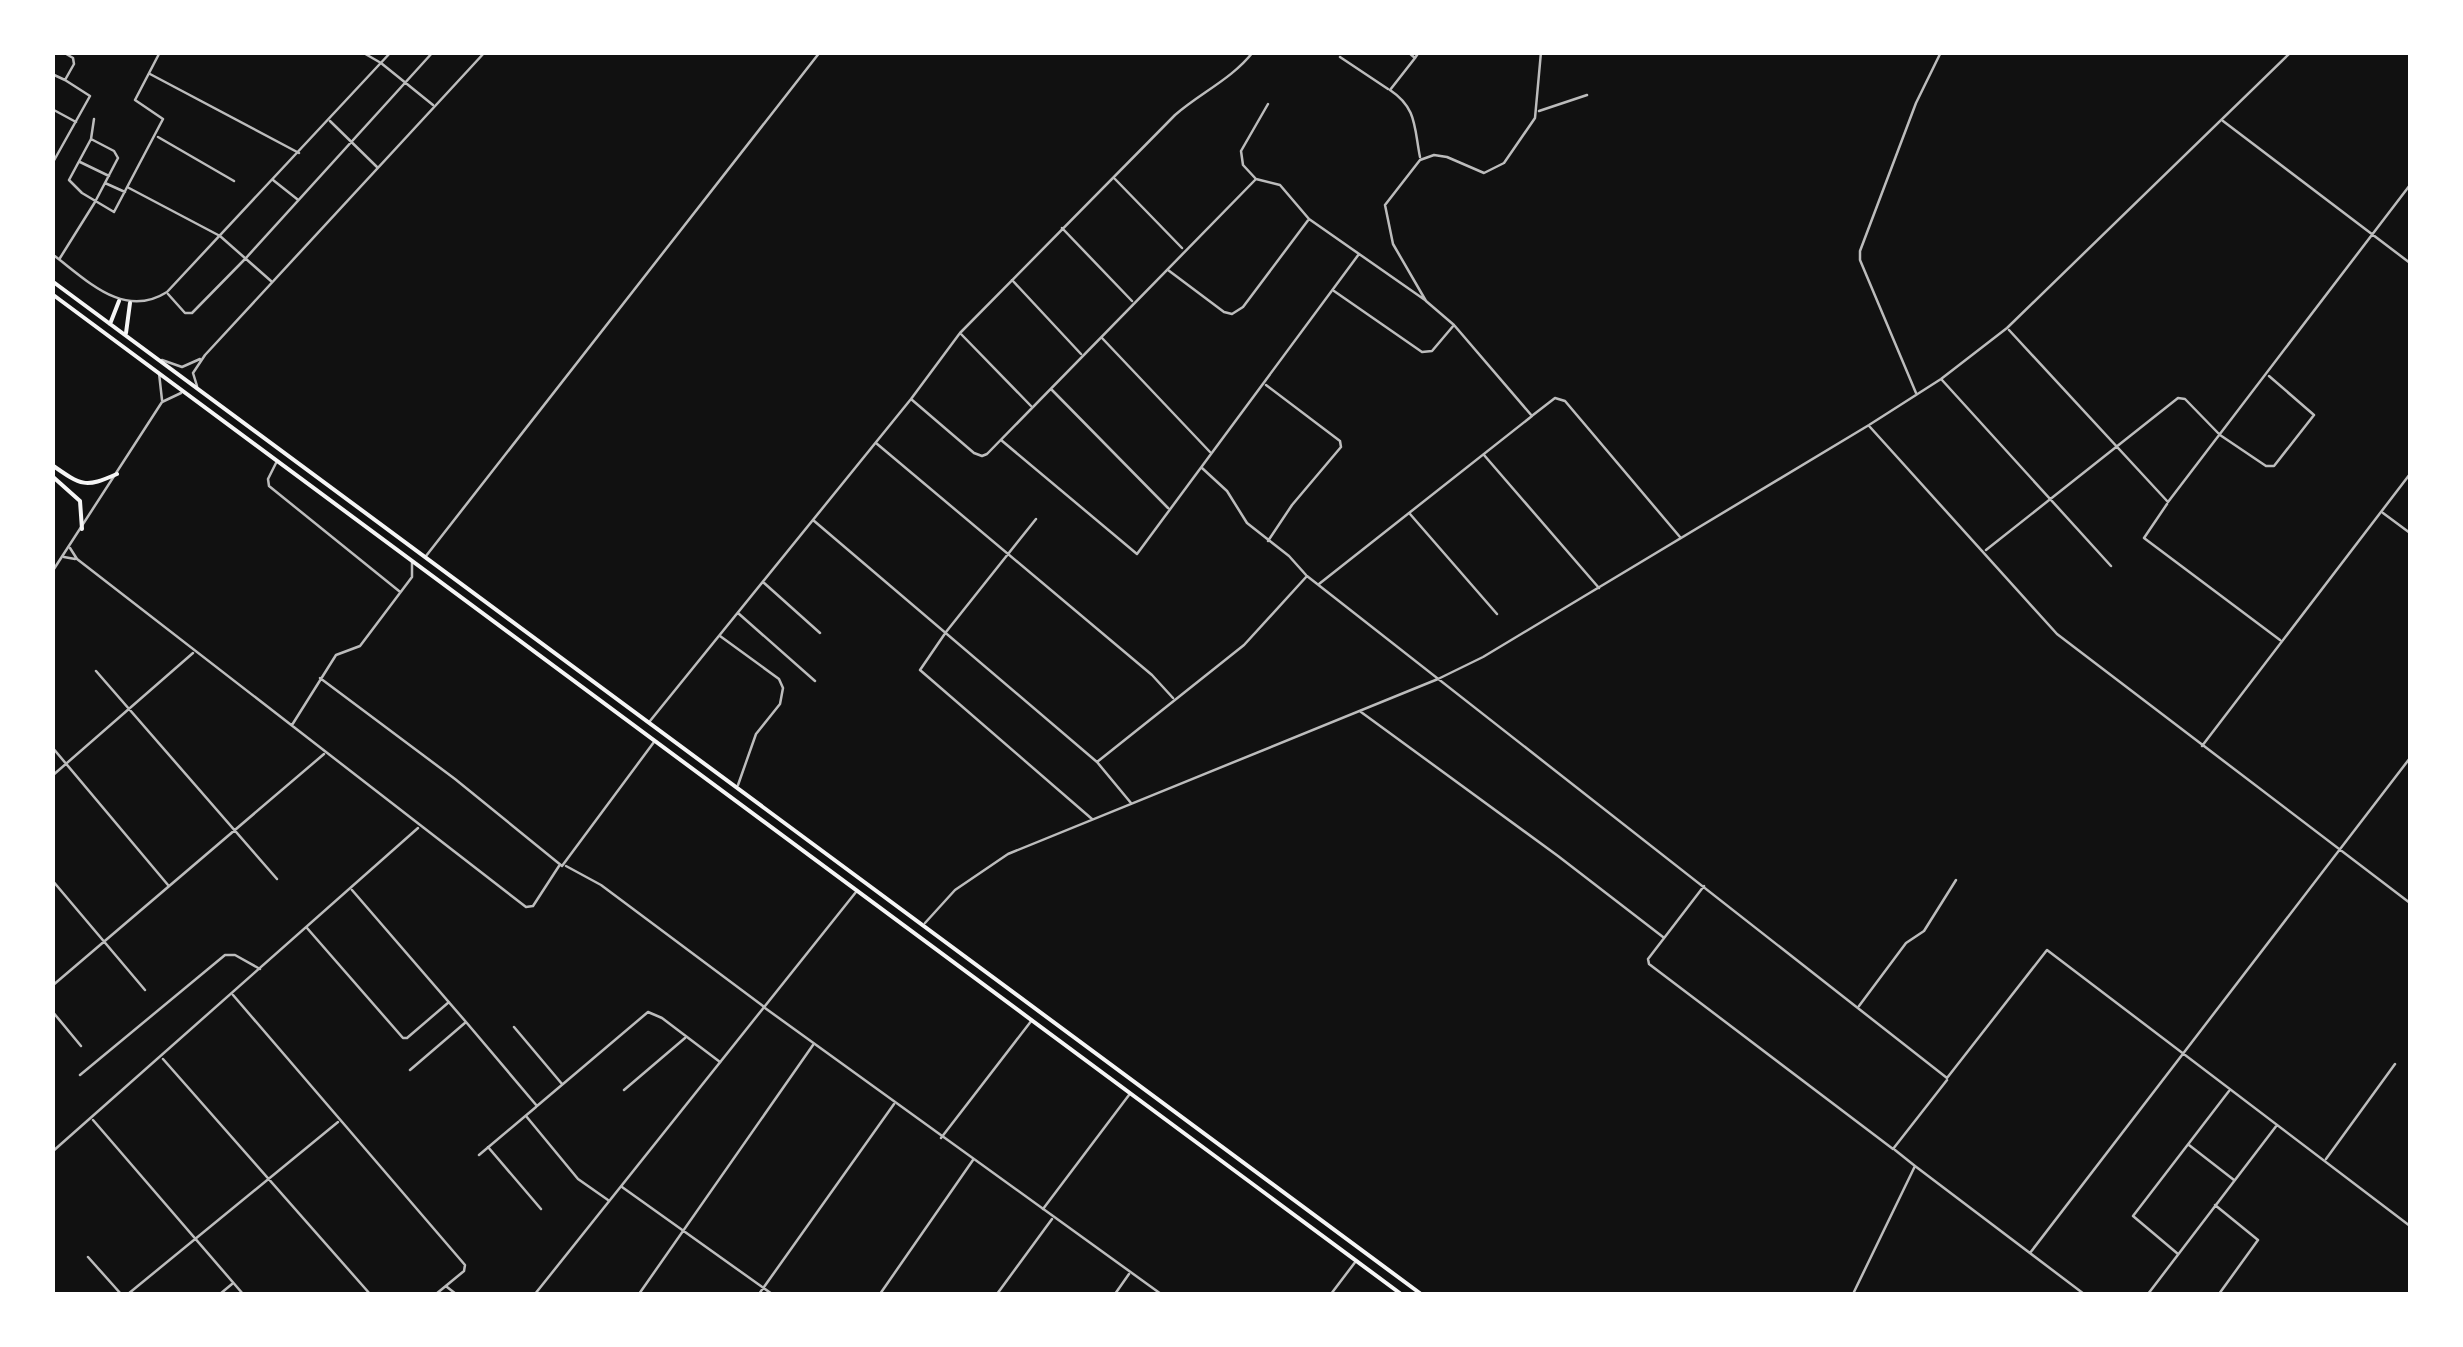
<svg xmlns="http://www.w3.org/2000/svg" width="2463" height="1347" font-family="Lato,sans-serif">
<rect width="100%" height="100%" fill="#111"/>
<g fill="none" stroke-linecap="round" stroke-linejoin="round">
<!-- minor -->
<path stroke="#bcbcbc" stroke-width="2.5" d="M362,52L381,63L433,105
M1408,52L1415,58L1419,52
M1340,57L1388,89
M1415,58L1390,90C1417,108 1414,127 1420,157
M52,74L65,80L74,64L73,58L63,52
M150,74L299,153
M1268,104L1241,151L1243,165L1256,179L1280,185L1309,219L1425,300
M52,109L76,122
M1539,111L1587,95
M94,119L91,139L69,180L82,193L114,212L163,119L135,100L160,52
M330,121L377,167
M2223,121L2410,263
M158,137L234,181
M80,162L109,176
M52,164L90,96L65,80
M1115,179L1182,248
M273,180L297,199
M105,183L125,192
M129,188L220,236L271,281
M1062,228L1132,301
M60,258L95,202L118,158L114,151L91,139
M1168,270L1224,312L1232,314L1243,307L1309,219
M1012,280L1081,354
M1334,291L1422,352L1432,351L1454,325
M168,294L185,313H192L246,258L433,52
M2009,330L2168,502L2410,185
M960,333L1031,406
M1102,338L1210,452
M1942,380L2111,566
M1266,385L1340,441L1341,447L1292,505L1268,541
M1051,389L1168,508
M1916,393L1860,260V251L1916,103L1941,52
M911,399L974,453L982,456L987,454L1256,179
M1533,415L1555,398L1565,401L1680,537
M1870,427L2057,634L2410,903
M1001,440L1137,554L1359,254
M876,443L1152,675L1173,698
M1484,455L1599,588
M276,463L268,479L269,486L399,591
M1202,468L1227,491L1247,523L1289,556L1306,575
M2167,504L2144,538L2280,640
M2383,513L2410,533
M1410,514L1497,614
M1036,519L946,632L920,670L1092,819
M813,520L1097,762L1131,803
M70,548L77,559L526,907L533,906L559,866
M1986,550L2178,398L2185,399L2220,435L2266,466H2274L2314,415L2269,376
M426,556L820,52
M64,557L75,559
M763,582L820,633
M1319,584L1532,416L1454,325L1426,301L1393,244L1385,205L1420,160L1434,155L1447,157L1484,173L1504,163L1535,118L1541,52
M738,613L815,681
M720,636L779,679L783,688L780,704L756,734L738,785
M96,671L277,879
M320,678L455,779L562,866L654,742
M1361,712L1558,856L1663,937
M650,721L911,399L960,333L1175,115C1200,93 1232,79 1253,52
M292,725L336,655L360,646L412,577V562
M2202,746L2410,474
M52,747L168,885
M1097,762L1244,645L1307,576L1947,1078L2047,950L2410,1226
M52,776L193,653
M566,866L601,885L763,1006
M52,880L145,990
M1704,886L1648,959L1649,964L1893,1149L1947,1080
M352,890L466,1022L410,1070
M925,923L955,890L1008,854L1438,679L1483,657L1869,425L1941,379L2007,328L2291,52
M307,928L403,1038H407L449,1002
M52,986L324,754
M233,995L465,1265L464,1271L436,1294
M1859,1006L1906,943L1924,931L1956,880
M52,1011L81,1046
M466,1022L537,1106L648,1012L662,1018L720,1062
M514,1027L562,1084
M163,1059L370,1294
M80,1075L225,955H235L260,969
M624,1090L685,1038
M526,1116L578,1179L608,1200
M93,1120L243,1294
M941,1138L1032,1020
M2189,1145L2234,1180
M488,1147L541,1209
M52,1152L418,828
M479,1155L536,1107
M2326,1159L2395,1064
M1915,1166L2084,1294
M622,1187L772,1294
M2215,1205L2258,1240L2219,1294
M1043,1209L1129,1095
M2030,1253L2410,758
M2178,1254L2133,1216L2229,1091
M88,1257L121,1294
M447,1287L456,1294
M128,1294L338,1122
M220,1294L232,1284
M639,1294L813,1045
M759,1294L894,1104
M880,1294L973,1160
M997,1294L1052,1219
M1115,1294L1129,1274
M1331,1294L1356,1261
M1853,1294L1915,1166L1895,1150
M2148,1294L2277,1125"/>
<!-- tertiary -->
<path stroke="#bcbcbc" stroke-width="2.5" d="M52,254C86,279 123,320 167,292L391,52
M162,360L182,367L200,359
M159,373L162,400
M197,386L193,373L205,355L485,52
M52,572L162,402L181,393
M765,1008L1161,1294
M535,1294L856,892"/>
<!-- primary -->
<path stroke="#f5f5f5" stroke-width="4" d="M52,465C82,486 85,488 117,474
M52,476L80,501L82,529"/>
<!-- trunk -->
<path stroke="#f5f5f5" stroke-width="4" d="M52,281L1421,1294
M52,294L1401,1294
M110,324L119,301
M126,333L130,303"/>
</g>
<!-- border -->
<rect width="2463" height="1347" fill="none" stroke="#ffffff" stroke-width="110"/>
</svg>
